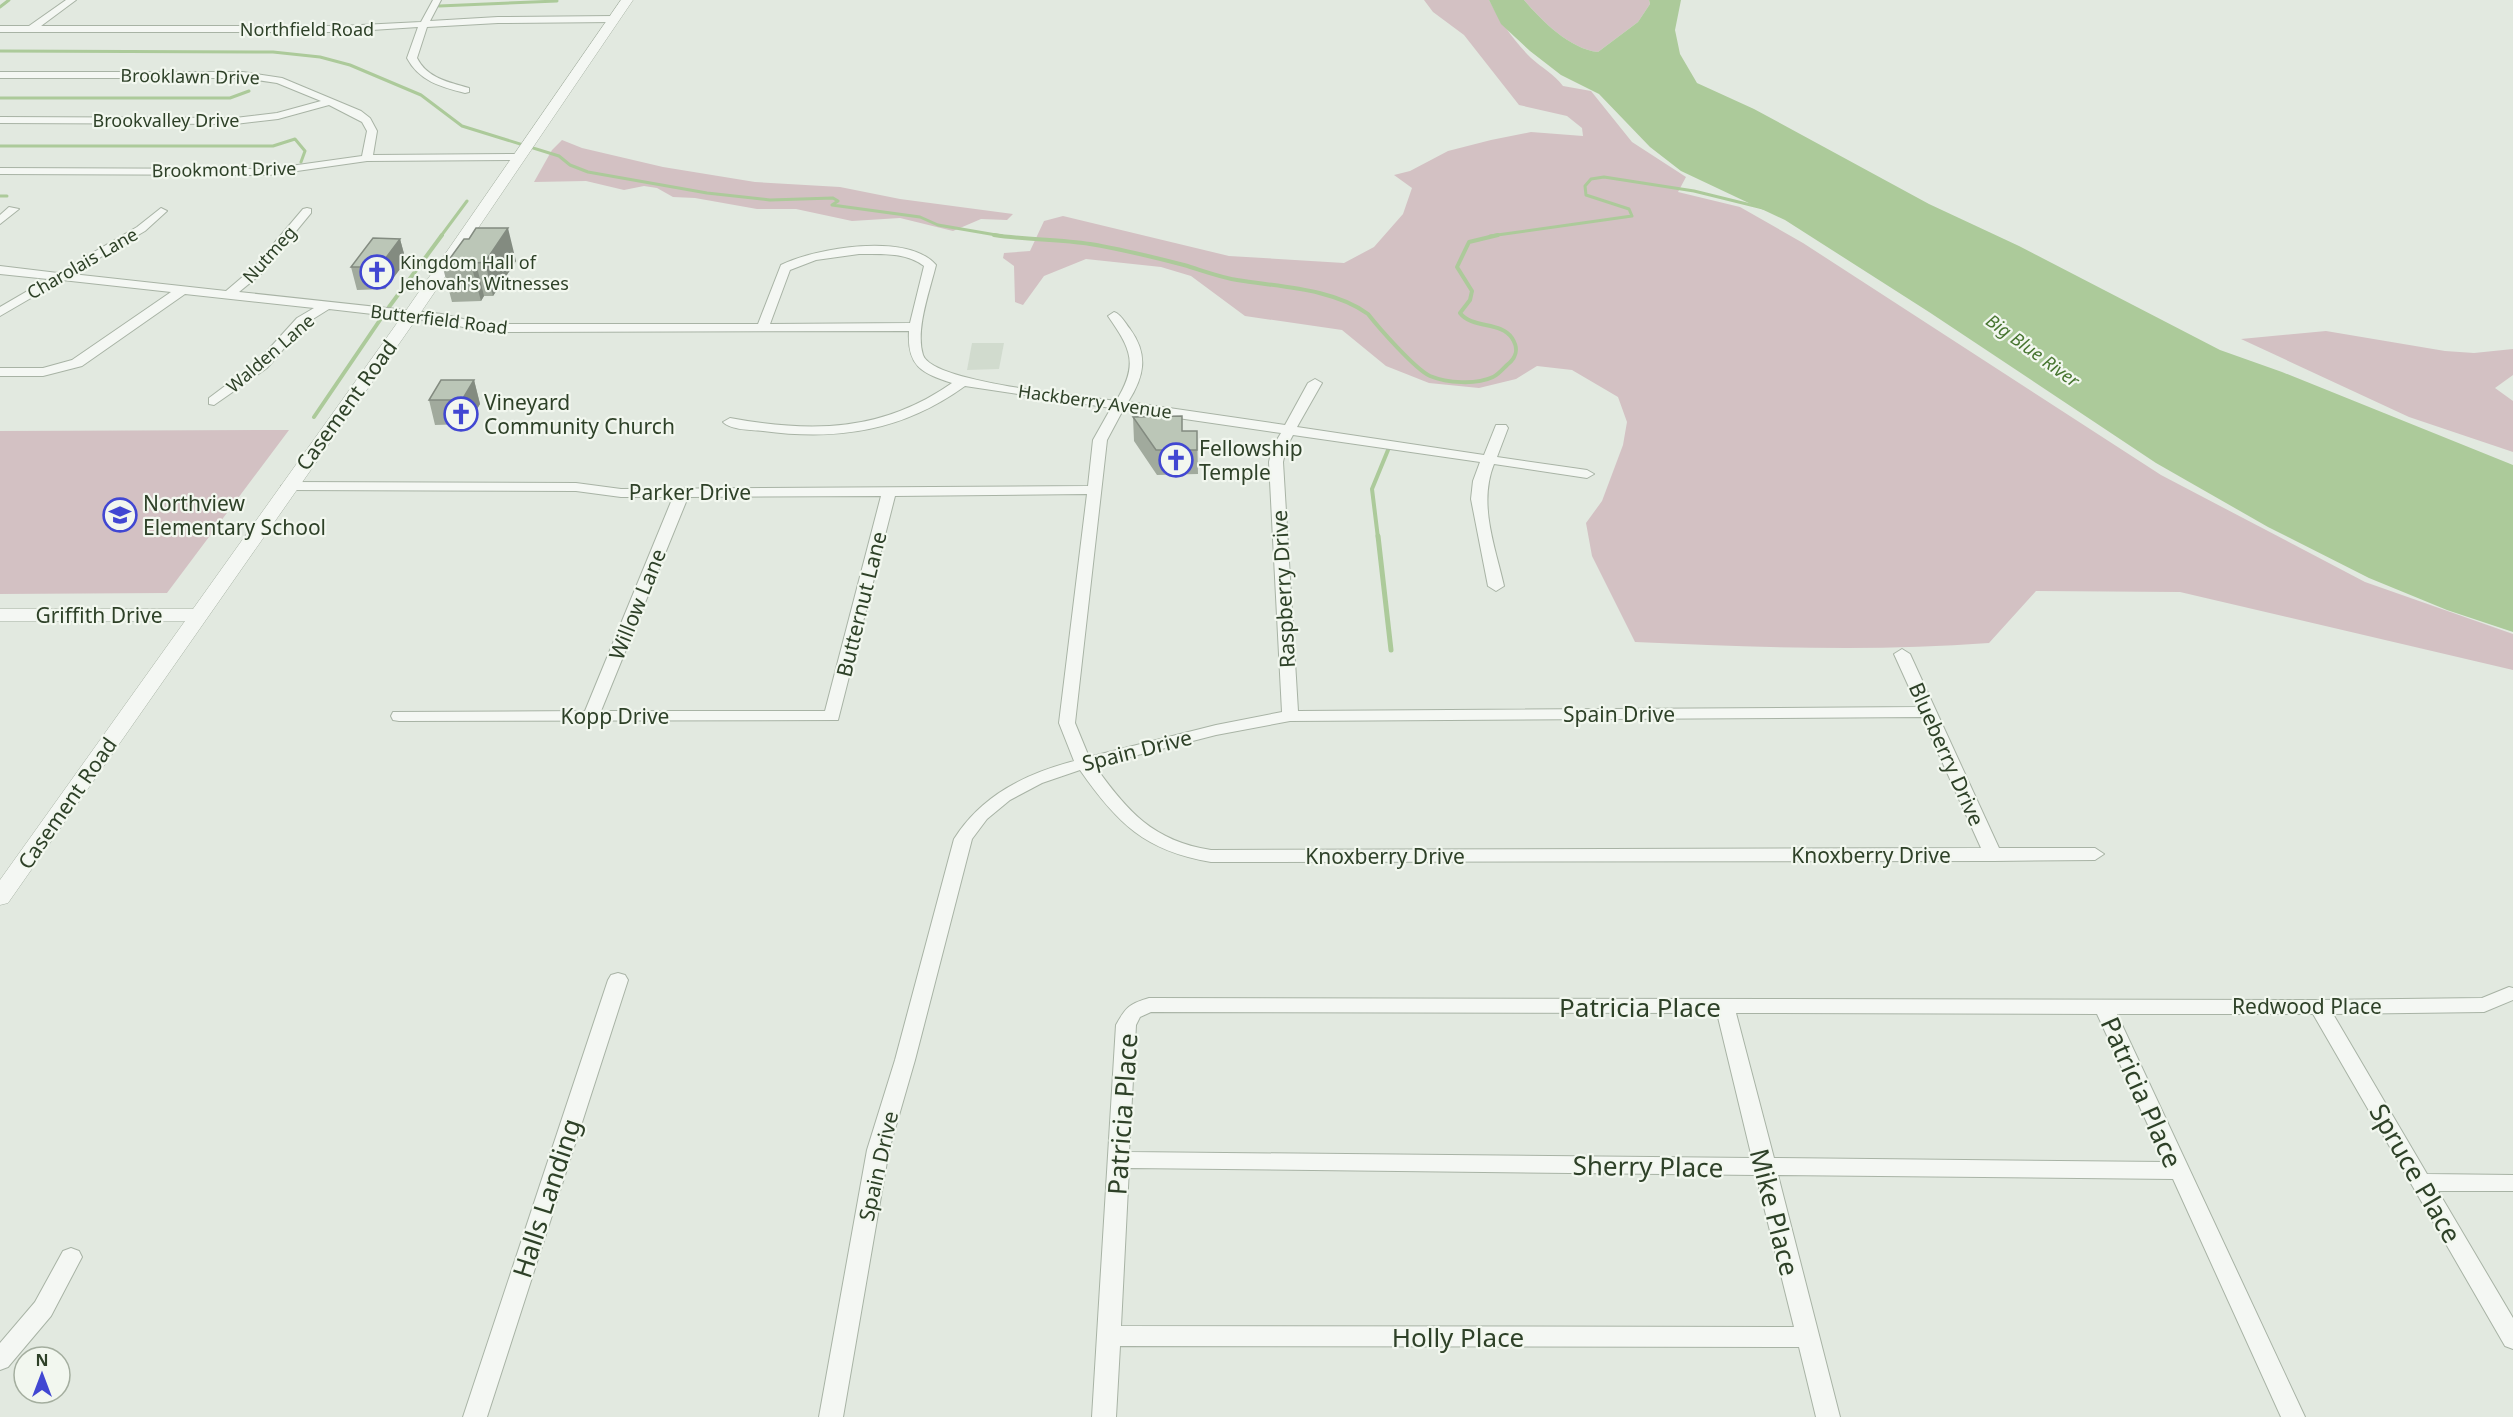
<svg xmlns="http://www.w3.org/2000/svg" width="2513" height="1417" font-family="'Noto Sans',sans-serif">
<rect width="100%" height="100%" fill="#e2e9e0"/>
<!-- built -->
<path fill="#d1dbce" d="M972,343H1004L999,369L967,370Z"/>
<!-- green -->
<path fill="#d3c1c3" d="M1424,0H1489C1500,21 1514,41 1531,58C1542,68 1554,74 1563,86L1591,91L1632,142L1686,177L1678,192L1740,207L1803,243L2161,475L2365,582L2513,634V670L2180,592L2036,591L1989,643C1871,652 1753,647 1635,642L1592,556L1586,523L1602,501L1623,445L1627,422L1618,397L1572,370L1537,366L1516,379L1479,388L1429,383L1386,366L1342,330L1245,316L1191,276L1161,267L1086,259L1044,276L1023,305L1015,302L1014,266L1003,258L1004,253L1030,251L1044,221L1063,216L1229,256L1344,263L1374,247L1403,214L1412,188L1394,175L1410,171L1448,151L1491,140L1531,132L1583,136L1582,128L1567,116L1519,105L1464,35L1433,12Z
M1524,0H1649L1650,4L1638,22L1598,52C1570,49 1542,21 1524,0Z
M562,140L582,148L663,167L755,182L840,187L900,199L1013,214L1007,220L981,219L953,231L900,218L852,221L796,209H757L695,198L673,197L657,188L644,186L624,190L586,181L534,182L552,150Z
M2326,331L2445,351L2474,353L2513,349V375L2495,388L2513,401V452L2409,417L2241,339Z
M289,430L167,593L0,594V431Z"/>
<!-- water -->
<path fill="#acca9a" d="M1489,0H1524C1542,21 1570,49 1598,52L1638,22L1650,4L1649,0H1681L1675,30L1680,54L1697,83L1754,109L1929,204L2019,246L2220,350L2282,372L2513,465V632L2447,610L2369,578L2268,527L2156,463L1929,312L1785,220L1681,171L1650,147L1599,94L1561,75L1530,51L1501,24Z"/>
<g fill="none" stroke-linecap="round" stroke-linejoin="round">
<!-- stream-far2 -->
<path stroke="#acca9a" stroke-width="3" d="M439,6L557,1
M0,7L9,0
M0,51L273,52L320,57L350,65L421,95L462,126L559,156L570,165L588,172L707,193L770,200L833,198L838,201L832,205L920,217L938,225L1002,236
M0,98H230L249,91
M0,146H273L295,139L305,151L301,162
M0,196H7
M441,236L467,201
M1490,236L1632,216L1629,209L1586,195L1585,186L1591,179L1604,177L1694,191L1767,209"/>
<!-- stream-far1 -->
<path stroke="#acca9a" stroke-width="4" d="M994,235C1026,240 1058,239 1090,244C1121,249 1153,257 1184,265C1201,270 1219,277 1237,280C1279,287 1332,288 1368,314C1379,328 1415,369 1430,376C1447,383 1476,385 1493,377C1498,375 1503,369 1507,365C1517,357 1519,349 1512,338C1501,321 1472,329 1460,313L1470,300L1472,291L1457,267L1469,242L1498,235
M389,307L442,235
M314,417L382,317
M1378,538L1372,489L1388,450"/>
<!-- stream -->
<path stroke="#acca9a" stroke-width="5" d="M1378,536L1391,650"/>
<defs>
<path id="minor" d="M66,0H76L41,26H341L421,22L433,0H441L430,21L498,17L614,16L619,19L614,22L498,23L427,27L417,58C427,78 448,82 469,88V92L465,93C441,87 419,81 407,58L418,27L341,32H0V26H29Z
M0,72H243L282,78L361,111L370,118L377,131L373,155L519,154L524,157L519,160L367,161L269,175L0,174V168L269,169L362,156L367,131L362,122L329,105L278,119L235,124L0,123V117L235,118L277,113L321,101L277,83L243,78H0Z
M9,207L19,209L0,224V215Z
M307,208L311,209V213L261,274L239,292L442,314L484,324H758L781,265C815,248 908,232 936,265C930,290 915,330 923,355C932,383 1084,396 1116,401C1139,364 1131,349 1108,316L1114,312C1121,314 1125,323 1130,329C1149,355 1144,377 1128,402L1285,425L1308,383L1315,379L1322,383L1297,427L1484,455L1496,425H1506L1508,428L1497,457L1587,470L1594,474L1587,478L1494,464C1478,504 1495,546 1504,586L1496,591L1488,586L1471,499L1473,481L1480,462L1293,435L1286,448L1283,462L1298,711L1918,707L1894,654L1902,649L1910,654L1999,848H2095L2104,854L2095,860L1993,861L1211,862C1145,851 1117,823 1080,770L1042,783L1010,800L987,819L972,839L915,1060L889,1150L843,1417H819L867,1150L895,1060L954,839C982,795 1025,774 1074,761L1059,723L1087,494L895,496L838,720L399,721L393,720L391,716L393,712L585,711L673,497H621L576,491L288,490L281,486L288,482L576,483L621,489L1088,486L1093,440L1111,408L965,386C903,431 838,441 763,431C751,430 731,430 723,422L730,418C812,433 882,432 952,383C921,373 907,366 909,331L484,332L442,322L329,309L305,324L267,368L214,405L209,404V398L257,362L297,318L314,308L185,294L82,366L43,376H0V368H43L72,360L171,292L62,280L0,316V307L48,279L0,274V266L58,273L137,227L161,208L167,211L145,231L72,274L226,291L253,268L303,209ZM859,254C881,254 906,252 924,266L910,323L770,324L790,270L816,260ZM1123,410L1281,433L1272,448L1269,462L1282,712L1216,725L1089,757L1075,723L1107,440ZM881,496L825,711H601L688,497ZM1922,717L1981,848L1211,850C1153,841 1127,811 1095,766L1216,735L1290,721Z
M618,973L625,975L628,980L487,1417H463L608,980L611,975Z
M2509,987L2513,988V1000L2484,1012L2333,1014L2427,1174L2513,1175V1191H2438L2513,1318V1349L2505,1346L2313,1014H2117L2305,1417H2281L2173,1179L1778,1175L1840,1417H1816L1799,1347L1120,1346L1116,1417H1092L1116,1025C1126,1007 1129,1004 1149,998L2319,1000L2482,998ZM1151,1012L1717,1013L1752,1158L1129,1152L1136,1025L1140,1017ZM1736,1013L2097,1014L2165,1162L1774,1158ZM1129,1168L1756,1175L1794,1327L1121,1326Z
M71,1248L79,1251L82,1257L51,1316L8,1367L0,1370V1343L35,1302L63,1251Z"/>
<path id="tertiary" d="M621,0H633L417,318L8,903L0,905V880L185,621H0V609H193L405,312Z"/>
</defs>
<!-- minor casing -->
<use href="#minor" stroke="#a8b3a5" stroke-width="2"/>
<!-- tertiary casing -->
<use href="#tertiary" stroke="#a8b3a5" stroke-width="1"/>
<!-- minor -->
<use href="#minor" fill="#f4f7f3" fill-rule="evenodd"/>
<!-- tertiary -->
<use href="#tertiary" fill="#f4f7f3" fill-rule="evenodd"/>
</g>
<!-- wall -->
<path fill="#a1aa9d" d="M400,239L406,261L385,289L357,290L351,267Z
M464,239L516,261L493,296H484L481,301L452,302L443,268Z
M474,380L480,404L468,424L435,425L429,400Z
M1133,417L1182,431H1197L1198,474L1157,475L1134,441Z"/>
<!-- shaded-wall -->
<path fill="#838b80" d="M508,228L516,261L493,296L485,262Z
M400,239L406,261L385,289L379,267Z
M476,263L484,296L481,301L472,268Z
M474,380L480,404L468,424L462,400Z"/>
<!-- building -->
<path fill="#bbc6b7" stroke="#838b80" stroke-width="1.5" d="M476,228H508L485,262L476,263L472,268H443L464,239H469Z
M373,238L400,239L379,267H351Z
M441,380H474L462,400H429Z
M1182,416V431H1197V450H1156L1133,417Z"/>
<!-- icons -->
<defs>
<symbol id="church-ring" viewBox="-11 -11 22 22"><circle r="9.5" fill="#f2f7ef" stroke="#4147d2" stroke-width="1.5"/><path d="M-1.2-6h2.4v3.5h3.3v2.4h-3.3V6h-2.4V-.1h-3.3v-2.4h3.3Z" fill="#4147d2"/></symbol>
<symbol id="school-ring" viewBox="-11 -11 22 22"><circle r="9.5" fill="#f2f7ef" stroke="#4147d2" stroke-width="1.5"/><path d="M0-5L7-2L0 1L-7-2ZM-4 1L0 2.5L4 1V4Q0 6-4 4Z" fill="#4147d2"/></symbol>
</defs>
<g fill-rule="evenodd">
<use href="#church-ring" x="358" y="253" width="38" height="38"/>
<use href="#church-ring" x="442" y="395" width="38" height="38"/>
<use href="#church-ring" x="1157" y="441" width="38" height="38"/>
<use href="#school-ring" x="101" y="496" width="38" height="38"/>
</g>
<g text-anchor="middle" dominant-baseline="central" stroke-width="4.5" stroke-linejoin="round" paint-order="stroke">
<!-- far-street labels -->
<g font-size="18" fill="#2e4128" stroke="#f2f7ef">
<text x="307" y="29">Northfield Road</text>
<text transform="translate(190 76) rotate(1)">Brooklawn Drive</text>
<text x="166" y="120">Brookvalley Drive</text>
<text transform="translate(224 169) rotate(-1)">Brookmont Drive</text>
<text transform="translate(269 254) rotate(-48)">Nutmeg</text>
<text transform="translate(82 263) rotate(-30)">Charolais Lane</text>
<text transform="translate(439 319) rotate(7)">Butterfield Road</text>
<text transform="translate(270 353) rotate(-41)">Walden Lane</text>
<text transform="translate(1095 401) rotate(8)">Hackberry Avenue</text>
</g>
<!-- far-poi labels -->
<g font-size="18" fill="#2e4128" stroke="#f2f7ef" text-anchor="start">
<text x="400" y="262">Kingdom Hall of<tspan x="400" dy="21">Jehovah's Witnesses</tspan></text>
</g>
<!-- far-water labels -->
<g font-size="18" font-style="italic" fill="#487631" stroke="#f2f7ef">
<text transform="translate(2033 350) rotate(36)">Big Blue River</text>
</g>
<!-- poi labels -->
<g font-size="21" fill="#2e4128" stroke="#f2f7ef" text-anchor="start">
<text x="484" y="402">Vineyard<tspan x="484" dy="24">Community Church</tspan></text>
<text x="1199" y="448">Fellowship<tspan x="1199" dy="24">Temple</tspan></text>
<text x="143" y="503">Northview<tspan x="143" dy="24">Elementary School</tspan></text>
</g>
<!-- street labels -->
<g font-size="21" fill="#2e4128" stroke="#f2f7ef">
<text transform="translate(346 405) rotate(-54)">Casement Road</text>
<text x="690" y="492">Parker Drive</text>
<text transform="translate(1283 589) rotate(-93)">Raspberry Drive</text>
<text transform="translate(637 604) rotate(-68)">Willow Lane</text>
<text transform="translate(861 604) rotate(-76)">Butternut Lane</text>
<text x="99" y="615">Griffith Drive</text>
<text x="1619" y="714">Spain Drive</text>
<text x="615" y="716">Kopp Drive</text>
<text transform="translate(1137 750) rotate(-14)">Spain Drive</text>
<text transform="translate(1947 754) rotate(66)">Blueberry Drive</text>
<text transform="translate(67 803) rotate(-55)">Casement Road</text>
<text x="1871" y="855">Knoxberry Drive</text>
<text x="1385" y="856">Knoxberry Drive</text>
<text x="2307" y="1006">Redwood Place</text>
<text transform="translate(878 1166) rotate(-77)">Spain Drive</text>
</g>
<!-- near-street labels -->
<g font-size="26" fill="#2e4128" stroke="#f2f7ef">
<text x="1640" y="1007">Patricia Place</text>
<text transform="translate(2142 1092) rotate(66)">Patricia Place</text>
<text transform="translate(1122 1114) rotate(-86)">Patricia Place</text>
<text transform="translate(1648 1166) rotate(1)">Sherry Place</text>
<text transform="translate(2416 1173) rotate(60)">Spruce Place</text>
<text transform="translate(546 1198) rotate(-72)">Halls Landing</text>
<text transform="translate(1775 1212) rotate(76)">Mike Place</text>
<text x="1458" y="1337">Holly Place</text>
</g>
</g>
<!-- north arrow -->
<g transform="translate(42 1375)"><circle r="28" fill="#f2f7ef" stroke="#a4ae9f" stroke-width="1.5"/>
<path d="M0-4.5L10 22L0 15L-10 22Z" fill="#4147d2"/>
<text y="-9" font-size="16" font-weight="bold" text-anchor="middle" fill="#2e4128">N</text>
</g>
</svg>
